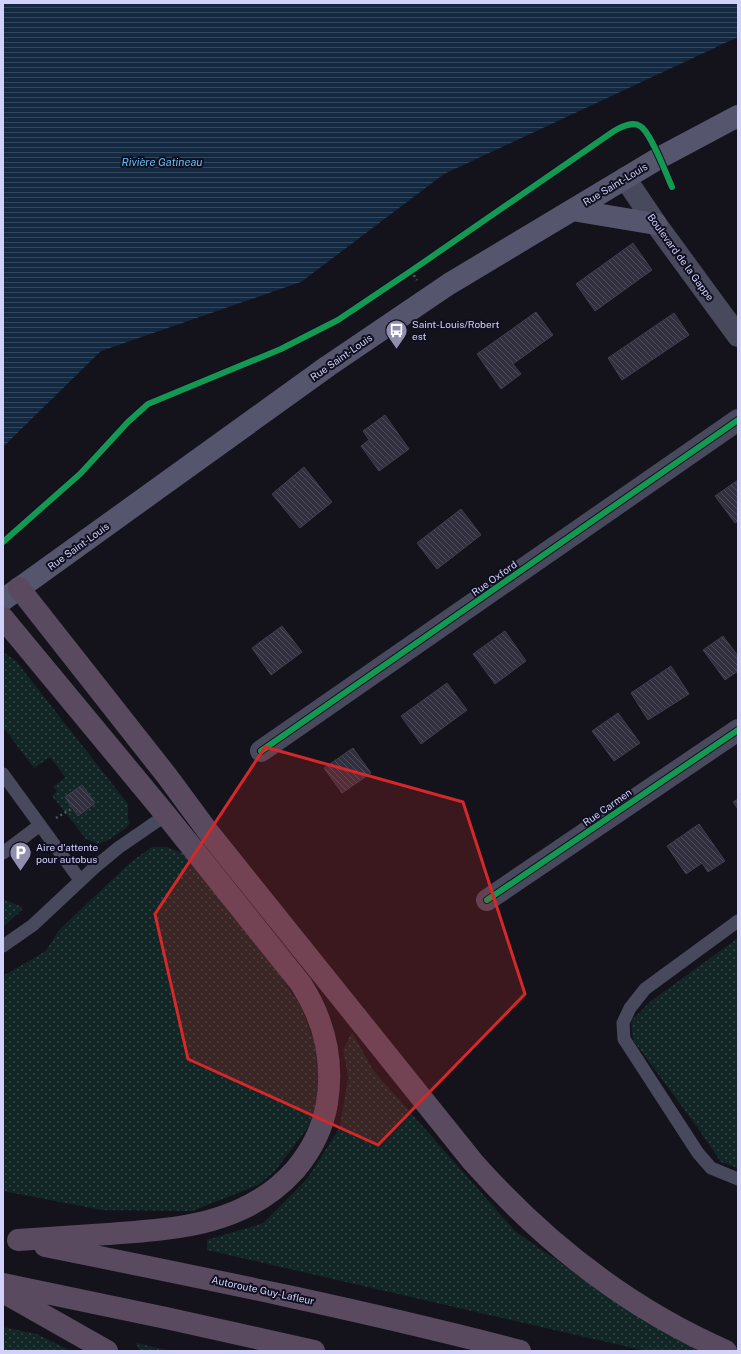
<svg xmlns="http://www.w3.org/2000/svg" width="741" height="1354" font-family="'Public Sans',sans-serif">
<defs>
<pattern id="grass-dots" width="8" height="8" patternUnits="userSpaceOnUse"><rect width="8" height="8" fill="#122625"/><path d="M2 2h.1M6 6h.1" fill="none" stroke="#344446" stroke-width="1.8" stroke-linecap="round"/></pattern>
<pattern id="water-rules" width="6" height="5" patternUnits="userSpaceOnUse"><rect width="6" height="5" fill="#122941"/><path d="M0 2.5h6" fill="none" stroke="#34475d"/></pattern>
<pattern id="building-back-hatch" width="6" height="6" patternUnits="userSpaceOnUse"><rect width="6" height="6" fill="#32303e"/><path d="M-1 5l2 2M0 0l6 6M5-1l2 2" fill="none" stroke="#4f4d5b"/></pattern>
</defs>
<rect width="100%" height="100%" fill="#14131c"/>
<!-- grass -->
<path fill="url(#grass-dots)" d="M3,652L16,661L128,804V819L130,823L126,828L107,841L97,844L86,839L52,796L57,791L53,787L65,777L50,757L34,768L6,731L3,729Z
M152,847H167L185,854L229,902L301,1006L322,1064L317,1115L275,1171L258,1185L192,1211L102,1210L3,1191V976L46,951L59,930L132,861Z
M3,899L22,907V910L3,927Z
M738,938V1168L721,1162L697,1127L633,1040L631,1021L651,1001Z
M352,1032L373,1070L516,1232L639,1317L703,1351H646L207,1250V1240L263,1223L307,1179L340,1127L348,1077L343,1050Z
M3,1327L37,1334L71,1351H3Z
M136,1343L171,1351H140Z"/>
<!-- water -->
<path fill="url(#water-rules)" d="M3,3H738V37L444,174L301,282L101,351L3,447Z"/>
<!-- building -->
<path fill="url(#building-back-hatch)" stroke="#3f3d4f" d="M633,243L652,270L595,311L576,284Z
M536,312L553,335L513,364L521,374L501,389L477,354Z
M674,313L689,335L622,380L608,358Z
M385,415L409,449L379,471L361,446L369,440L363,431Z
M304,467L332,502L300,528L272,494Z
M738,480V521L735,523L715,496Z
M461,509L481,535L437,569L417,543Z
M282,626L302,652L271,675L252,648Z
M505,631L526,661L495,684L473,654Z
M723,636L738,656V671L725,680L703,650Z
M671,666L689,694L648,720L631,693Z
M447,683L467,710L421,744L401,716Z
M618,713L640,743L614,761L592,731Z
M353,748L371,773L342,793L324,768Z
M82,785L95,803L78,816L65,797Z
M738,799V809L733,802Z
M699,824L725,861L708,872L702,863L686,874L667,846Z"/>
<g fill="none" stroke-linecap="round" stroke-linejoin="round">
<!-- path -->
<path stroke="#4a5862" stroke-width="2.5" stroke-dasharray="2 3" stroke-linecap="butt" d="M411,271L417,280
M56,818L73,808"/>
<!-- service -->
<path stroke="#48495c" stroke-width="13" d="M3,774L80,880
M3,853L40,825
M738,921L645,989L630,1008L623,1023L624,1039L698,1153L711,1168L738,1179
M3,946L33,925L95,867L118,848L166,815"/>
<!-- minor -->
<path stroke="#48495c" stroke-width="22" d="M261,751L738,420
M487,900L738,730"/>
<!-- tertiary -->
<path stroke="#48495c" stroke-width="22" d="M625,178L656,224L738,336"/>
<!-- secondary -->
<path stroke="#55566e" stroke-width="22" d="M572,210L656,224
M3,600L328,366L449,284L659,158L738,116"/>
<!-- motorway -->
<path stroke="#5a4a5f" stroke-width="22" d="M19,588L167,776L209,833L473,1162C544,1242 628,1308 726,1351
M3,618L166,815L301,984C324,1020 334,1060 327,1103C323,1128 311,1151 295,1170C246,1225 177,1229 108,1234C78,1236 48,1238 18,1240
M45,1246C204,1278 363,1310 520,1351
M3,1284L166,1318L314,1351
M3,1292L107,1351"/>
<defs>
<path id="cycleway" d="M3,542L80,474L128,422L148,404L281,349L338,320L411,271L614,131C621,127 632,121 640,126C651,132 666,174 672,187
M261,751L738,420
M487,900L738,730"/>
</defs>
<!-- cycleway casing -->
<use href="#cycleway" stroke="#100f20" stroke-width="8"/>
<!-- cycleway -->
<use href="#cycleway" stroke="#139951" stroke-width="6"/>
</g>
<!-- marked area -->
<path fill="#d62828" fill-opacity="0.2" stroke="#d62828" stroke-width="3" stroke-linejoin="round" d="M265,747L463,802L525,994L378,1145L188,1059L155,914Z"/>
<!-- icons -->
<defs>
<symbol id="bus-pin" viewBox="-11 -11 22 30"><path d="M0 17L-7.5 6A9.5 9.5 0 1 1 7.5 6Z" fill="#908ead" stroke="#100f20"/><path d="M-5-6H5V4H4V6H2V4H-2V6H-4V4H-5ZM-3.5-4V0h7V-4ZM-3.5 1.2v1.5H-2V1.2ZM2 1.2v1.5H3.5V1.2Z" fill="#fff"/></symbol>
<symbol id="parking-pin" viewBox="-11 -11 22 30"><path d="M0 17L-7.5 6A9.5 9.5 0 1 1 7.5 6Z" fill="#908ead" stroke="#100f20"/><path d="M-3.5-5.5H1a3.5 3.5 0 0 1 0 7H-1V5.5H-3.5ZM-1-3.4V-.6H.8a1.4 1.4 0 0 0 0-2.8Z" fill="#fff"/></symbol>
</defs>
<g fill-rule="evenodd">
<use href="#bus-pin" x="384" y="318" width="25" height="34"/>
<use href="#parking-pin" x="8" y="840" width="25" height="34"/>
</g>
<g text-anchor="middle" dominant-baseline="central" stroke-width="4" stroke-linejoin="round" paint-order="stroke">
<!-- street labels -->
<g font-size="10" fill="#d2d1fb" stroke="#100f20">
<text transform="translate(615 184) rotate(-31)">Rue Saint-Louis</text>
<text transform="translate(681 257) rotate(54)">Boulevard de la Gappe</text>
<text transform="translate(341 357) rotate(-35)">Rue Saint-Louis</text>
<text transform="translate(78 546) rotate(-36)">Rue Saint-Louis</text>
<text transform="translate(494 578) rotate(-35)">Rue Oxford</text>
<text transform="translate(607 807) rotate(-35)">Rue Carmen</text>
<text transform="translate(263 1290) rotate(12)">Autoroute Guy-Lafleur</text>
</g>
<!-- poi labels -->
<g font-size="10" fill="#d2d1fb" stroke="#100f20" text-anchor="start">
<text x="412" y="324">Saint-Louis/Robert<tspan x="412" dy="12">est</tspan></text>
<text x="36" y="847">Aire d'attente<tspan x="36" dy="12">pour autobus</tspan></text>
</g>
<!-- water labels -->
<g font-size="11" font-style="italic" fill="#68bff2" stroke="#100f20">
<text x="162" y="162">Rivière Gatineau</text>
</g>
</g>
<!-- border -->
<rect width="741" height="1354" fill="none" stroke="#d2d1fb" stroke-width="8"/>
</svg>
